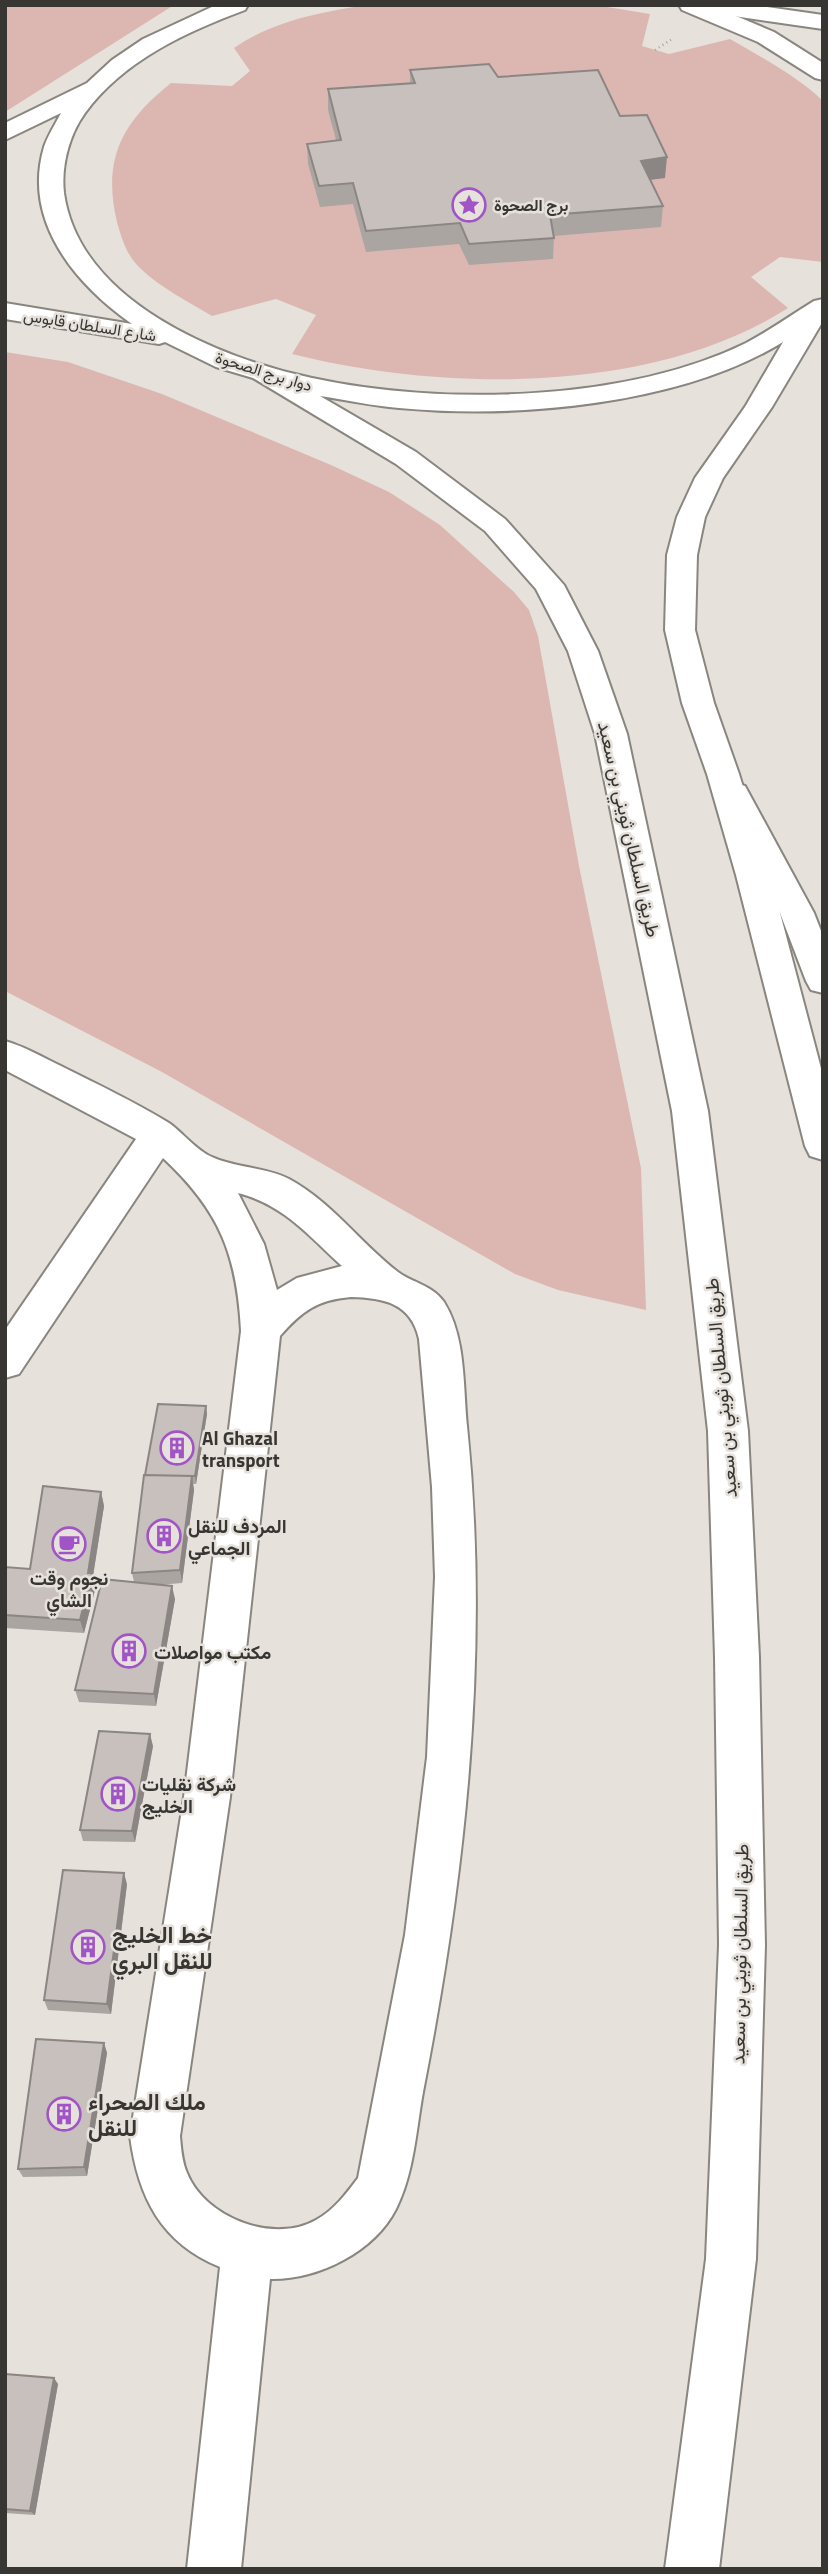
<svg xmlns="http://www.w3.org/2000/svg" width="828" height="2574" font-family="'Titillium Web',Vazirmatn,sans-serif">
<rect width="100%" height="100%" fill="#e6e1db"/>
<!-- green -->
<path fill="#dcb7b2" d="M5,5H174L5,112Z
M367,5H595L650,14L642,46L669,54L730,39C762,58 796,75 823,101V262L780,257L751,277L788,308C653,395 443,392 292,354L316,315L276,299L212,316C189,302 161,288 141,269C127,256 122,240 117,222C102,159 122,122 171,83L232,86L250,71L234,48C273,21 321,12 367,5Z
M5,352L68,362L162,394L331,465L389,492L440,525L514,592L529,610L538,636L579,866L641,1168L646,1310L558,1290L515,1274L162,1072L5,991Z"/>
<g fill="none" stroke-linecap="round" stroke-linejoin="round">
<defs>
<path id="minor" d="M734,783L745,786L814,913L823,936V993L811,990L806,981L780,913L718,794L723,786Z
M5,1041C26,1047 44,1058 63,1067C99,1085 135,1102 169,1123C183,1133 197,1151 212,1157C236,1168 266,1167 289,1179C332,1202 360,1243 398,1272C413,1283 432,1285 444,1302C466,1337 463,1386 467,1426C490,1651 466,1872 423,2092C416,2131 414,2173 396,2209C374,2252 318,2280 270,2279L241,2569H187L220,2267C161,2243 138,2197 130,2136L184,1797L241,1331C237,1255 220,1211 163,1158L19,1374L5,1378V1330L136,1139L5,1070ZM238,1193C284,1205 308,1235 342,1266L297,1278L277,1290L264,1244ZM351,1297C384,1298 411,1303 419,1339L432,1487L435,1577L427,1757L405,1935L358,2178C346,2194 334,2210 316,2220C274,2244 205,2218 187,2173C182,2162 181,2148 180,2136L230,1797L280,1336C302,1311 317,1300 351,1297Z"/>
<path id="major" d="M695,5H754L823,15V29L706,12L698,10Z"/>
<path id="highway" d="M216,5H248L245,10C186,32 124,60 85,113C69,135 61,166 64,193C79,301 218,358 312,378C441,406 626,402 746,343C769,331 791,315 814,301L823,299V321L772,407L723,478L705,517L697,555L695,630L714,703L739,774L770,875L823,1076V1160L810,1156L805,1146L736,875L707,774L682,703L665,630L667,555L677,517L695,478L745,407L783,342C681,405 517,419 399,408C373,406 346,400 320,396L416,452L505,519L564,585L598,651L627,734L708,1111L748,1431L759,1657L765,1945L756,2259L719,2569H665L706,2259L719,1945L715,1657L708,1431L672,1111L595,734L568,651L536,589L485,531L396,464L253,378L216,367L165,342L159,344L5,319V303L132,324C75,284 22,221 44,147C48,135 56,123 61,113L5,140V123L87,83L112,60L143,39Z
M679,5H710L774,32L823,63V80L815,78L758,42L682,10Z"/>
</defs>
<!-- minor casing -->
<use href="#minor" stroke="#89857f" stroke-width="4"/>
<!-- major casing -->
<use href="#major" stroke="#89857f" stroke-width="4"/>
<!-- highway casing -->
<use href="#highway" stroke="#89857f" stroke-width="4"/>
<!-- path -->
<path stroke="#a9a5a1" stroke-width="2.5" stroke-dasharray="1 3.5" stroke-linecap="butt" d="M655,50L672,39"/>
<!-- minor -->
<use href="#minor" fill="#fff" fill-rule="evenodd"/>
<!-- major -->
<use href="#major" fill="#fff" fill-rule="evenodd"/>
<!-- highway -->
<use href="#highway" fill="#fff" fill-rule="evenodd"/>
</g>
<!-- wall -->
<path fill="#aba5a2" d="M410,70L498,77L620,116L665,178L650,180L663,206L661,227L554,236L553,259L469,265L459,244L366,252L353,204L320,207L308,164L307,144L336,140L328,110V89L410,83Z
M206,1406L207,1414L196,1484H193L194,1490L182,1583L158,1585L175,1599L156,1706L79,1702L75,1690L134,1582L132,1573Z
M101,1492L104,1506L93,1576L96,1586L84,1633L5,1628V1567L30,1569Z
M153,1746L135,1842L83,1841L80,1830Z
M127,1884L111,2014L48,2010L44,2000Z
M104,2043L107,2053L87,2176L23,2177L18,2169Z
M5,2374L58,2384L35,2515L5,2513Z"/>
<!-- shaded-wall -->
<path fill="#8b8684" d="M667,157L665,178L639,181L641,161Z
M206,1406L207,1414L196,1484L195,1476Z
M192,1476L194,1490L182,1583L180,1570Z
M101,1492L104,1506L93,1576L96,1586L84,1633L80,1620Z
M172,1586L175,1599L156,1706L154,1694Z
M150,1734L153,1746L135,1842L132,1831Z
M124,1873L127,1884L111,2014L107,2004Z
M104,2043L107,2053L87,2176L84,2167Z
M54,2378L58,2384L35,2515L30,2511Z"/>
<!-- building -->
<path fill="#c7c0bc" stroke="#8b8684" stroke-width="2" d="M489,64L498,77L598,70L620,116L647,115L667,157L641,161L663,206L550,215L554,238L469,244L460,223L366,231L353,183L319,186L307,144L341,140L328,89L415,83L410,70Z
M158,1404L206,1406L195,1476L145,1475Z
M144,1475L192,1476L180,1570L132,1573Z
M43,1486L101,1492L88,1573H92L80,1620L5,1615V1567L30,1569Z
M102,1579L172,1586L154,1694L75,1690Z
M99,1731L150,1734L132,1831L80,1830Z
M63,1870L124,1873L107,2004L44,2000Z
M36,2039L104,2043L84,2167L18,2169Z
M5,2374L54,2378L30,2511L5,2509Z"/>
<!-- icons -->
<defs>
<symbol id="sight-ring" viewBox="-11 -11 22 22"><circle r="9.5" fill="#e6e1db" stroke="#a054c6" stroke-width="1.5"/><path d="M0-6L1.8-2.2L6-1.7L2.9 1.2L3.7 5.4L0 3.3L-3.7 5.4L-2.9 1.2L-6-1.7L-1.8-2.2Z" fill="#a054c6"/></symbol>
<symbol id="building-ring" viewBox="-11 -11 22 22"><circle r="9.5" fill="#e6e1db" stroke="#a054c6" stroke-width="1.5"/><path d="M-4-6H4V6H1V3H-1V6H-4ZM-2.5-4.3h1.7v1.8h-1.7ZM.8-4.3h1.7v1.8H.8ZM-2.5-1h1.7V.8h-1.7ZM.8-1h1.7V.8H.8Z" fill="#a054c6"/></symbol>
<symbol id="cafe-ring" viewBox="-11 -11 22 22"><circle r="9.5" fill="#e6e1db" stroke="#a054c6" stroke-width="1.5"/><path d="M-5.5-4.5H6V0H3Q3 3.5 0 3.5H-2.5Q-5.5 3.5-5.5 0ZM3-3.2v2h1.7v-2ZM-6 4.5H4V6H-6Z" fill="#a054c6"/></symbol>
</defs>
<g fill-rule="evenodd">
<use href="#sight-ring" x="450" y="186" width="38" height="38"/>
<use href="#building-ring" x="158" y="1429" width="38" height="38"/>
<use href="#building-ring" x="145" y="1517" width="38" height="38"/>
<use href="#cafe-ring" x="50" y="1525" width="38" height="38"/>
<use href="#building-ring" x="110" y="1632" width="38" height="38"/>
<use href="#building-ring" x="99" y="1775" width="38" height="38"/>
<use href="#building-ring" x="69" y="1928" width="38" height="38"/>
<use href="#building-ring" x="45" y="2095" width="38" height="38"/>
</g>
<g text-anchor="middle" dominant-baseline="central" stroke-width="5" stroke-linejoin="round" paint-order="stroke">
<!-- far-poi labels -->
<g font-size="16" font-weight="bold" fill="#373633" stroke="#e6e1db" text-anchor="start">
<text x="494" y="205">برج الصحوة</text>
</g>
<!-- far-street labels -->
<g font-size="16" fill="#373633" stroke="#e6e1db">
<text transform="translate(90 325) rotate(9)">شارع السلطان قابوس</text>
<text transform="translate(264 371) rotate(17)">دوار برج الصحوة</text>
</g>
<!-- street labels -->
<g font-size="19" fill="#373633" stroke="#e6e1db">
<text transform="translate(630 829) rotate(77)">طريق السلطان ثويني بن سعيد</text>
<text transform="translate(720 1388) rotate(-95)">طريق السلطان ثويني بن سعيد</text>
<text transform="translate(739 1954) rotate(-89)">طريق السلطان ثويني بن سعيد</text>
</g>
<!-- poi labels -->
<g font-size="19" font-weight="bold" fill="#373633" stroke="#e6e1db" text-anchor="start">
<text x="202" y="1437">Al Ghazal<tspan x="202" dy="22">transport</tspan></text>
<text x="188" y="1525">المردف للنقل<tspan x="188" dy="22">الجماعي</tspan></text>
<text x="69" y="1577" text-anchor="middle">نجوم وقت<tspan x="69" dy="22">الشاي</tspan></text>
<text x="154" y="1651">مكتب مواصلات</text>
<text x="142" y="1783">شركة نقليات<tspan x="142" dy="22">الخليج</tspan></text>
</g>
<!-- near-poi labels -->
<g font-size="23" font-weight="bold" fill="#373633" stroke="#e6e1db" text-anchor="start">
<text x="112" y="1934">خط الخليج<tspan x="112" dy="26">للنقل البري</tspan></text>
<text x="88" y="2101">ملك الصحراء<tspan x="88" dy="26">للنقل</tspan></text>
</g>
</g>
<!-- border -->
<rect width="828" height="2574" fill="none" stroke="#373633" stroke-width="14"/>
</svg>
